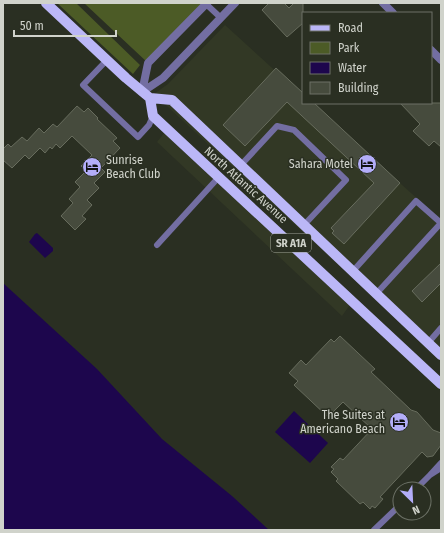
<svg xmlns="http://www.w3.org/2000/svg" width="444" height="533" font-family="'Fira Sans Condensed',sans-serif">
<rect width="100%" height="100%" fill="#2a2f22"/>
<!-- built -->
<path fill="#323825" d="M225,25L303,96V103H311L441,220V360L154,94L168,84Z
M169,127L354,299L342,316L157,142Z"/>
<!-- green -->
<path fill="#4c5b26" d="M57,3H76L140,65L133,74Z
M84,3H207L148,63Z"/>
<!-- water -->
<path fill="#1d064d" d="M37,233L53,248V251L45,258L29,242L35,234Z
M3,283L97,369L162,439L232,496L269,530H3Z
M294,411L328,443L310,463L275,432Z"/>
<!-- building -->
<path fill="#464b3d" stroke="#676c5d" d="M269,3H284L289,8L294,3H303V23L287,37L262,10Z
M276,68L303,93V103H314L400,183L344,244L332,233L334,231L331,228L374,183L287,102L245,146L223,125Z
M400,103H441V147L434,141L429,146L413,131L420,124Z
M77,106L84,112L88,108L98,118L97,119L117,138L113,141L120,148L101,168L105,172L94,183L99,188L87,200L92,205L82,216L86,219L75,230L61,216L73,203L69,199L80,187L75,182L86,171L81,166L92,155L72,136L60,148L56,144L52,149L50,147L45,153L40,148L29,159L25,155L12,168L3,160V149L8,144L11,147L22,137L27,141L39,128L44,133L53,124L57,127Z
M441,263V283L422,302L412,291Z
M340,336L375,369L371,372L411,410L417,412L433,430L441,433V445L433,456L427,457L422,452L380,497L383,499L375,508L372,506L370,509L363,502L360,504L336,481L338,479L331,472L334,469L331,467L340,458L343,460L372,429L343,402L328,417L294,385L298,381L289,373L301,360L306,365L331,339L334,342Z"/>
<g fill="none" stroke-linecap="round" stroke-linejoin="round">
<!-- lane -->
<path stroke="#736ea2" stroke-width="6" d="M205,3L221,18
M107,60L83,85L138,137L149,125L153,116
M241,165L277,126L294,130L346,180L304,225
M157,245L218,178
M353,271L416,201L441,223L376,294
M428,343L441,328
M441,463L430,475L441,468
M416,489L430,475
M374,530L400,505"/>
<!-- street -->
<path stroke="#736ea2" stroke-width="8" d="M383,3L393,13
M431,50L441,60
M142,92L163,78L235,3
M142,92L148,63L207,3"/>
<!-- primary -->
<path stroke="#bbb7f7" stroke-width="10" d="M46,3L126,78L150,98L172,100L441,355
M150,98L153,116L441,384"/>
</g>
<!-- icons -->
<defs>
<symbol id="hotel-disc" viewBox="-11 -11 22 22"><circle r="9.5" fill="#b3adf9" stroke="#2a2f22"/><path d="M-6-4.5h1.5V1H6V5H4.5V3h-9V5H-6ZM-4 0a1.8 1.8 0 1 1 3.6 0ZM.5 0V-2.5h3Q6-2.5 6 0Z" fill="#111"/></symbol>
</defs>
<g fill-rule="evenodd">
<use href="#hotel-disc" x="356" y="153" width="22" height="22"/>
<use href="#hotel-disc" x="81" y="156" width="22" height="22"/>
<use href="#hotel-disc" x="388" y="411" width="22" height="22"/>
</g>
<g text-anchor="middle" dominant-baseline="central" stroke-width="3" stroke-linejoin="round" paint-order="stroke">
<!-- shield labels -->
<rect fill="#2a2f22" stroke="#9ea298" stroke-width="1" x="271" y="234" width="40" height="18" rx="3"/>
<g font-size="11" font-weight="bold" fill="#d0d3cb">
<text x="291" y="243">SR A1A</text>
</g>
<!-- poi labels -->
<g font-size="12" fill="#d0d3cb" stroke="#2a2f22" text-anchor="end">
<text x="106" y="160" text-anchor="start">Sunrise<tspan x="106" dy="14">Beach Club</tspan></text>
<text x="353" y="164">Sahara Motel</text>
<text x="385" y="415">The Suites at<tspan x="385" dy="14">Americano Beach</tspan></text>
</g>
<!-- street labels -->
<g font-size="12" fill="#d0d3cb" stroke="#2a2f22">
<text transform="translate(246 185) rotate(42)">North Atlantic Avenue</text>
</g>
</g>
<!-- border -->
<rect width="444" height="533" fill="none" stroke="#d0d3cb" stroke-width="8"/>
<!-- legend -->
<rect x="302" y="12" width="130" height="92" fill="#2a2f22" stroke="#6c7166"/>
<rect x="310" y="25" width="20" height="6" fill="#bbb7f7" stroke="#6c7166"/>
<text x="338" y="32" font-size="12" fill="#d0d3cb">Road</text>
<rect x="310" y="42" width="20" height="12" fill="#4c5b26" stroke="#6c7166"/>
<text x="338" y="52" font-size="12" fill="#d0d3cb">Park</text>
<rect x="310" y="62" width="20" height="12" fill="#1d064d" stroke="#6c7166"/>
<text x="338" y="72" font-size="12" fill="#d0d3cb">Water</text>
<rect x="310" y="82" width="20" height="12" fill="#464b3d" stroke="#6c7166"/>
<text x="338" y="92" font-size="12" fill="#d0d3cb">Building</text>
<!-- north arrow -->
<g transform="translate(412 501) rotate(156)"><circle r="19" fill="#2a2f22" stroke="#6c7166"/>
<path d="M0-3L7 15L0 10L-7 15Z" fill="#b3adf9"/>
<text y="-6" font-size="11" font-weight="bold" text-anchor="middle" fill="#d0d3cb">N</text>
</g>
<!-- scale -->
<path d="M14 30v6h102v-6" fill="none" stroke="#d0d3cb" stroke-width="2"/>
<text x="20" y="30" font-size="12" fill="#d0d3cb" stroke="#2a2f22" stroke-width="3" paint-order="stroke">50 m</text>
</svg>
